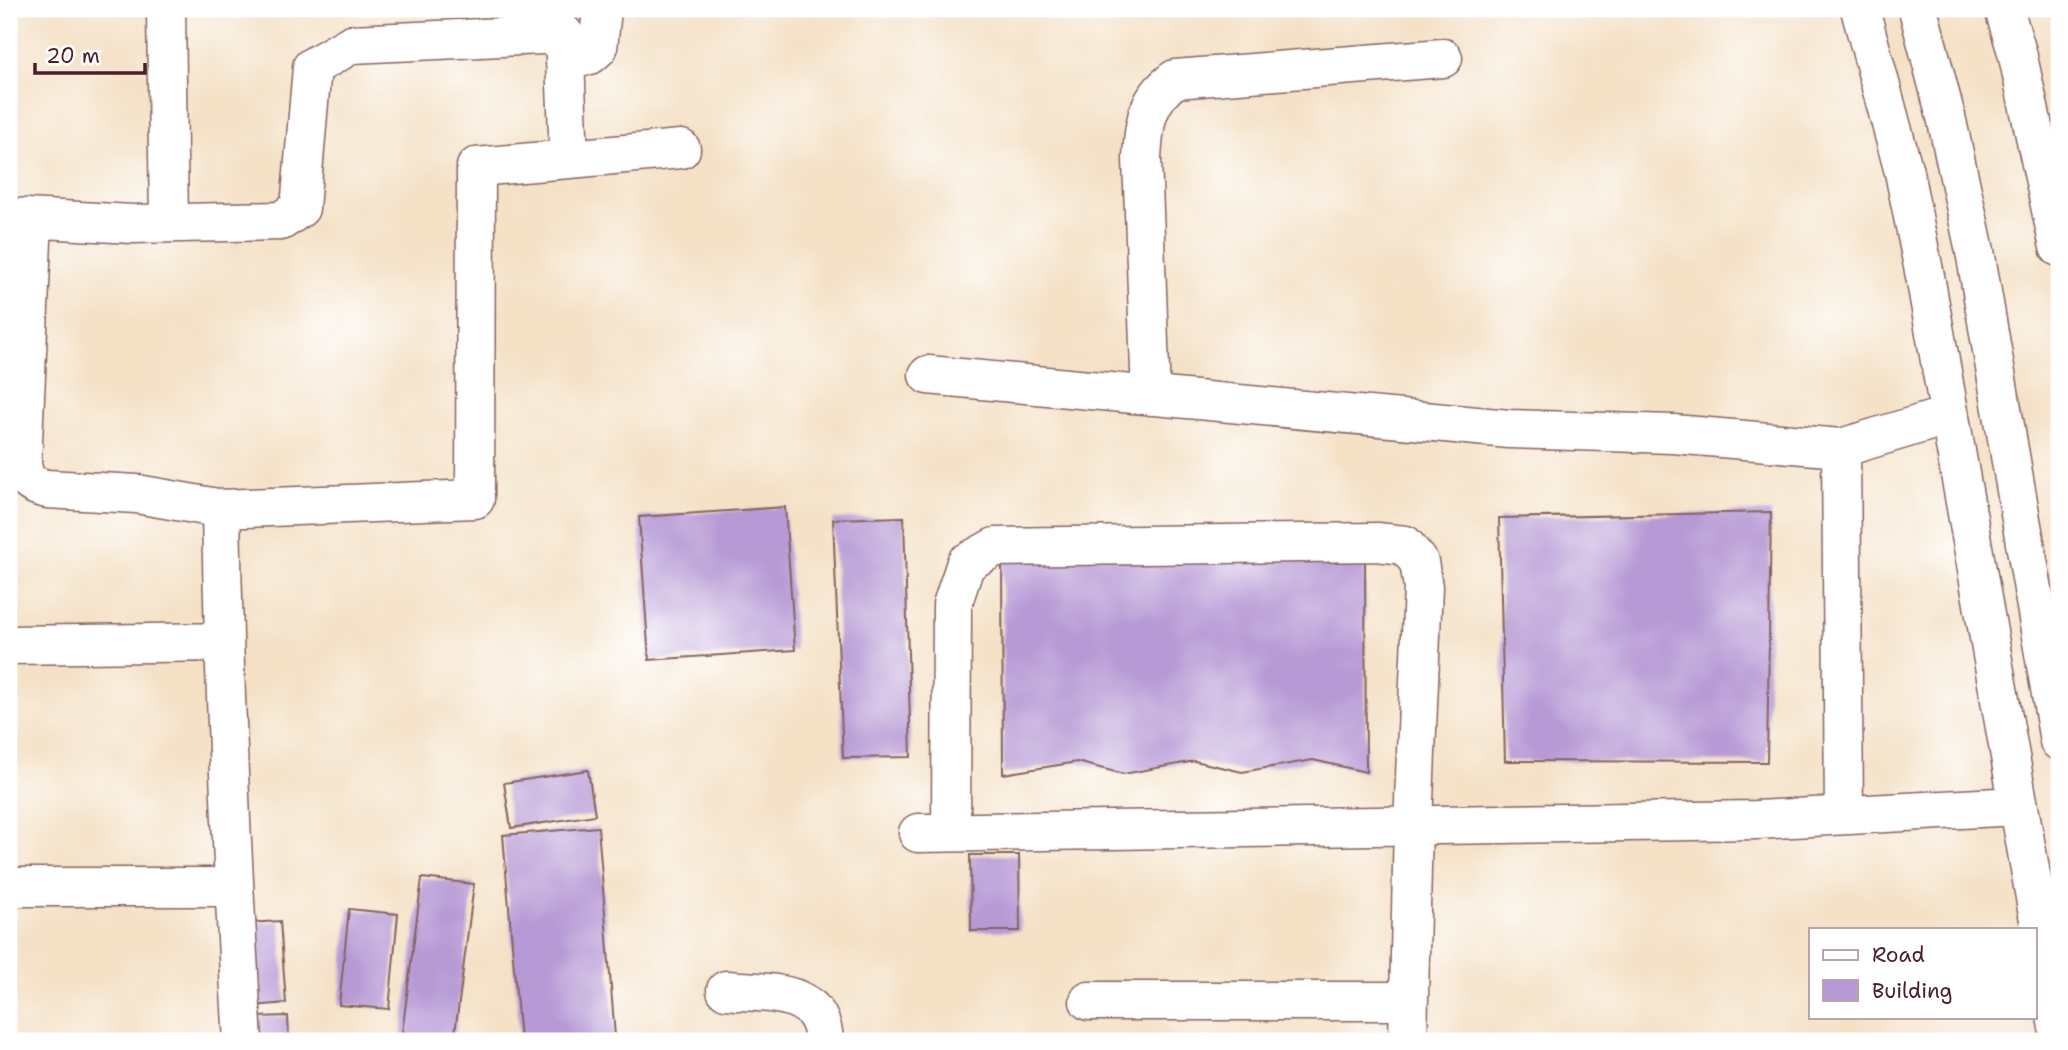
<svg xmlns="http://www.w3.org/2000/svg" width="2068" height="1050" font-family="'Shantell Sans',sans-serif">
<rect width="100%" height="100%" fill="#fff"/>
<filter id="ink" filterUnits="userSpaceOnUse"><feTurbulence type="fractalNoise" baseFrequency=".0143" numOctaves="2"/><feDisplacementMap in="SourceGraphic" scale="14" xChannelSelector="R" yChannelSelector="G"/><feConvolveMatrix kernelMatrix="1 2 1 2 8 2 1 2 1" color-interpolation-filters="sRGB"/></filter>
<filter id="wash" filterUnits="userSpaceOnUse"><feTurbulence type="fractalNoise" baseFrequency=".00686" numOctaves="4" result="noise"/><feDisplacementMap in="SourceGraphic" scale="28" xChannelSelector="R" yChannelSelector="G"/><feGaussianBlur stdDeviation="1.57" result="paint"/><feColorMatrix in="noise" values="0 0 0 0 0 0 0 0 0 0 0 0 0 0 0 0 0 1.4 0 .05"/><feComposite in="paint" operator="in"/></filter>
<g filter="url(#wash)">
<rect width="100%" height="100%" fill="#f4e1c6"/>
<g id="blocks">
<!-- building -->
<path fill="#b79ad5" d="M785,507L795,650L649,660L639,517Z
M1771,512L1767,762L1505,761L1499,518Z
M904,517L911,757L843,758L833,519Z
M1365,555L1366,772L1313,760L1242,772L1195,761L1123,774L1077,762L1003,774L1002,557Z
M588,770L595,815L511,828L504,783Z
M598,827L615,1037L563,1041H520L503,835Z
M970,855H1019L1020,931H971Z
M422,878L474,884L454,1041H401Z
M349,909L398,914L389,1009L339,1005Z
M280,921L286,1003L253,1006L247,923Z
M288,1016L289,1041H256V1017Z
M1037,1038V1041H1020V1039Z"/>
</g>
</g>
<g filter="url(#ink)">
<use href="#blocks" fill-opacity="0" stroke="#866361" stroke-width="2"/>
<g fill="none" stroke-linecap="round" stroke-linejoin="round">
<defs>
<path id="minor" d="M166,9L169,223
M1860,9L1904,172L1925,276L2059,1033
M565,62L590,55L598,48L602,9
M569,159L681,149
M9,217L132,224L281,221L300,208L312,67L352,44L564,34L569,159L476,167L475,499L221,509C224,686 232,864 243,1041
M33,219L22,463C24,480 29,485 47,489L137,494L223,509
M928,375L1509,429L1673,434L1841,448L1950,415
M1151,396L1142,159C1144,125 1145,101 1175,79L1443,58
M1841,448L1844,815
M9,645L223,642
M951,832L952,605L966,563L995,547L1377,542L1405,545L1419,562L1423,587L1413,824L1408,1041
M918,833L1756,820L2017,806
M9,887H233
M726,990C767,994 821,987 824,1041
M1089,1001H1409"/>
<path id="highway" d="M1918,9L1947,121L1975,251L2059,741
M2004,9L2017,52L2059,247"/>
</defs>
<!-- minor casing -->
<use href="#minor" stroke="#866361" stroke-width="41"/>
<!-- highway casing -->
<use href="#highway" stroke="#866361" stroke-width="41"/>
<!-- minor -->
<use href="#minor" stroke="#fff" stroke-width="38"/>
<!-- highway -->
<use href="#highway" stroke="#fff" stroke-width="38"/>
</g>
</g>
<!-- margin -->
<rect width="2068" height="1050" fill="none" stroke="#fff" stroke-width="35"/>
<!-- legend -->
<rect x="1809" y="928" width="228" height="91" fill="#ffffff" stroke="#b7a5aa" stroke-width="2"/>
<rect x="1823" y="950" width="35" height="10" fill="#ffffff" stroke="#b7a5aa" stroke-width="2"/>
<text x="1872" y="962" font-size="21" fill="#4a1f2b">Road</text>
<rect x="1823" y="980" width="35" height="21" fill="#b79ad5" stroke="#b7a5aa" stroke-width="2"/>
<text x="1872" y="998" font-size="21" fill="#4a1f2b">Building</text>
<!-- scale -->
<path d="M35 63v10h110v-10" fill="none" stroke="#4a1f2b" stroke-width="3.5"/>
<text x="46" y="63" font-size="21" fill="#4a1f2b" stroke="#ffffff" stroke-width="5" paint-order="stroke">20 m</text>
</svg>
